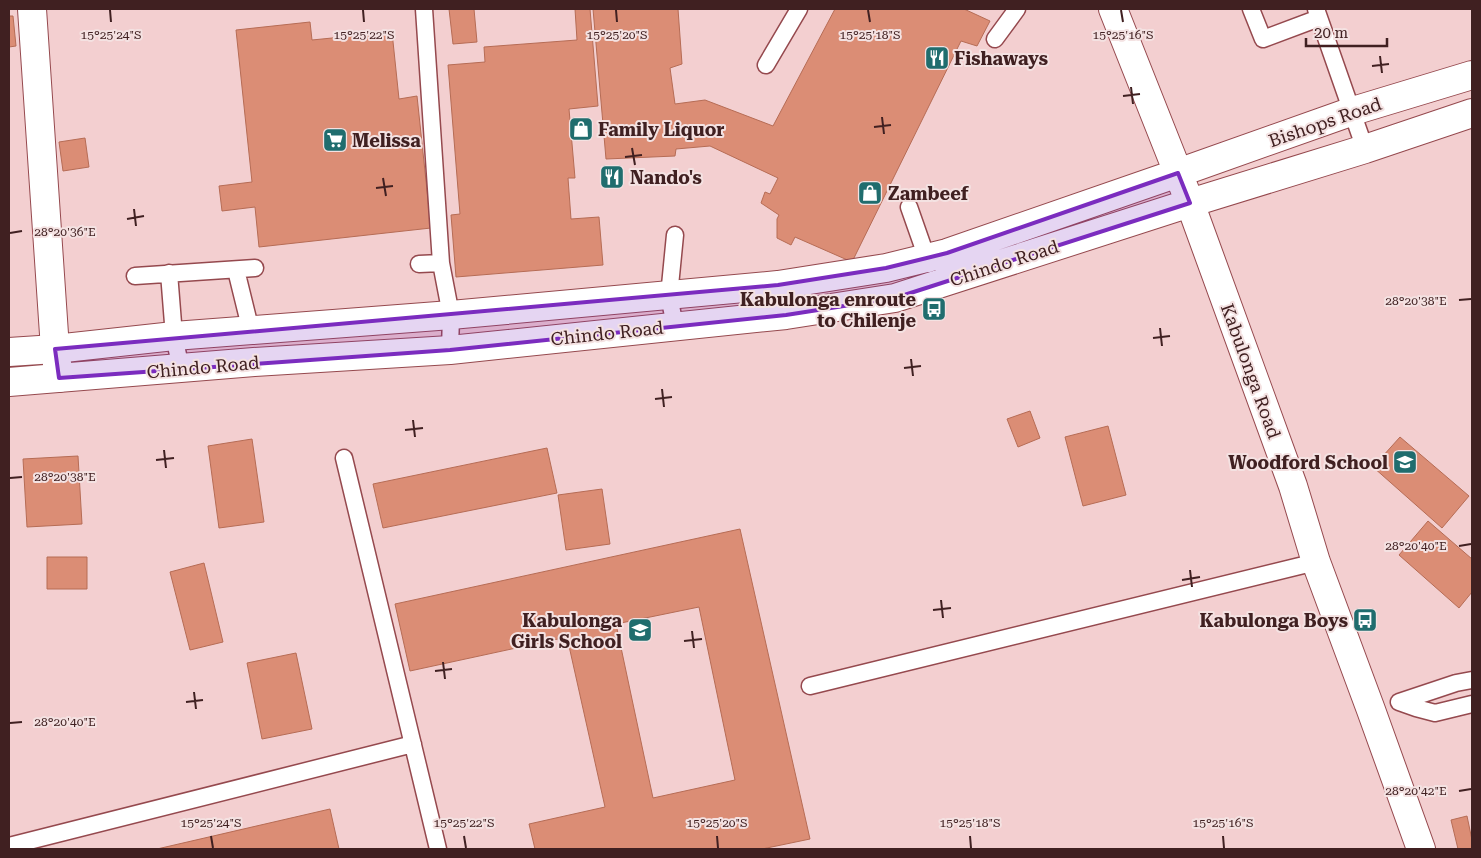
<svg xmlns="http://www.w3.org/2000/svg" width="1481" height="858" font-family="'Roboto Serif',serif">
<rect width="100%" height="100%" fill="#f3cfd0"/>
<!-- building -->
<path fill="#db8d75" stroke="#b66c55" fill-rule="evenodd" d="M449,9H474L477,42L453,44Z
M575,9H590L598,106L569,109L575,178H568L571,219L599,217L603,265L456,277L451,215L460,214L448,65L485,62L484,47L577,40Z
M593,9H678L682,64L670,68L675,104L705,100L773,126L835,9H964L990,21L977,46L961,41L852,262L795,237L791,245L777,238V219L779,215L761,203L765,192L770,194L778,178L710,146L676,149L675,156L606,159Z
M9,16H13L16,46L9,47Z
M310,22L312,40L392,32L399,99L417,96L431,228L259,247L255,207L222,211L219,186L252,182L236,30Z
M85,138L89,167L63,171L59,142Z
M1030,411L1040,438L1018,447L1007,419Z
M1108,426L1126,495L1083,506L1065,437Z
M1400,437L1469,496L1442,528L1373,467Z
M252,439L264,522L219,528L208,446Z
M547,448L557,493L383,528L373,484Z
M78,456L82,524L27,527L23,459Z
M602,489L610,544L566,550L558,495Z
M1428,521L1472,559V592L1459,608L1399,555Z
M740,529L810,839L762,849H535L529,824L605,807L567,637L410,671L395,604ZM699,607L735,780L653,798L616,624Z
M47,557H87V589H47Z
M204,563L223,642L190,650L170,572Z
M296,653L312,729L262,739L247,663Z
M330,809L339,849H157Z
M1467,816L1472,840V849H1458L1451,820Z"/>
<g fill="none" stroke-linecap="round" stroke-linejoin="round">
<defs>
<path id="lane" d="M424,9L441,263L451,315L450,350
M1251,9L1263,39L1319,18
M1316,9L1365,149
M995,39L1017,9
M766,65L799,9
M909,207L929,264
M419,264L441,263
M236,270L251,331
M169,273L174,336L181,369
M135,276L255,268
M675,326L669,296L675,235
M344,458L438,849
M1472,680L1456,683L1399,702L1416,708L1435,713L1472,704
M810,686L1316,562
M9,846L413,744"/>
<path id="street" d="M32,9L55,349L59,378"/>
<path id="secondary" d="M1113,9L1190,203L1293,486L1316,562L1371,710L1421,849
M9,352L55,349L174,336L451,315L778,285L886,268L947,253L1178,173L1353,111L1472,75
M9,382L254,362L450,350L786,315L895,298L1190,203L1365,149L1472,113"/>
</defs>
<!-- lane casing -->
<use href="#lane" stroke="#95494e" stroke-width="19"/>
<!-- street casing -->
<use href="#street" stroke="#95494e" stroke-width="30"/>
<!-- secondary casing -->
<use href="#secondary" stroke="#95494e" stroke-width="30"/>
<!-- lane -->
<use href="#lane" stroke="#fff" stroke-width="16"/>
<!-- street -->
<use href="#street" stroke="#fff" stroke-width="28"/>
<!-- secondary -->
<use href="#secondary" stroke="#fff" stroke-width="28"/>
</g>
<!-- marked area -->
<path fill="#7b2cbf" fill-opacity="0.2" stroke="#7b2cbf" stroke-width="4" stroke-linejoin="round" d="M1178,173L1190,203L895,298L786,315L450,350L59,378L55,349L778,285L886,268L947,253Z"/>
<!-- ticks -->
<path fill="none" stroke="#402021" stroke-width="2" d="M110,10L111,22M363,10L364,22M616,10L617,22M868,10L870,22M1121,10L1123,22M1380,56L1382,73M1372,66L1389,64M1131,87L1133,104M1123,96L1140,94M882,117L884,134M874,127L891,125M632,148L635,165M625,157L642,155M383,178L386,196M376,188L393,186M134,209L136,226M127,219L144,216M10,233L22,231M1459,300L1471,299M1160,328L1162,346M1153,338L1170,336M911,359L913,376M904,368L921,366M662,389L664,407M655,399L672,397M413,420L415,437M405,430L423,428M164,450L166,468M156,460L174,458M10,478L22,477M1459,546L1471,544M1190,570L1192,587M1182,580L1200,577M941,600L943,618M933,610L951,608M692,631L694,648M684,641L702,639M443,662L445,679M435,671L452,669M194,692L196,709M186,702L203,700M10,723L22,722M1459,791L1471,789M211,836L213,848M464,836L466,848M717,836L718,848M970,836L971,848M1223,836L1224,848"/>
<!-- icons -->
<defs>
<symbol id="restaurant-square" viewBox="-11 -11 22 22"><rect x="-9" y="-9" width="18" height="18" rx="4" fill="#206d6e" stroke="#f4e2e2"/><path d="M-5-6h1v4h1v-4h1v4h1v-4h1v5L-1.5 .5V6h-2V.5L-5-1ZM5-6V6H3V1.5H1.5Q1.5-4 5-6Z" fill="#fff"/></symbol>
<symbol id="shop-square" viewBox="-11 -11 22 22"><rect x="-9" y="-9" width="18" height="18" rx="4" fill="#206d6e" stroke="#f4e2e2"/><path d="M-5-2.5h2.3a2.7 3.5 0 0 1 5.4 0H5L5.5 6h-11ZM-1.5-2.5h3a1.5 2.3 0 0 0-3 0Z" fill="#fff"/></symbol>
<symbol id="supermarket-square" viewBox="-11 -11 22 22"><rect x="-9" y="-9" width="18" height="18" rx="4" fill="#206d6e" stroke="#f4e2e2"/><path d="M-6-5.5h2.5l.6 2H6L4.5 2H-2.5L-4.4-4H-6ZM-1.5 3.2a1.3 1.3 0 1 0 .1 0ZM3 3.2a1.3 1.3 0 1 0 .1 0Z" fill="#fff"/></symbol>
<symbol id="bus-square" viewBox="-11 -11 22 22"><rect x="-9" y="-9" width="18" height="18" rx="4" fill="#206d6e" stroke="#f4e2e2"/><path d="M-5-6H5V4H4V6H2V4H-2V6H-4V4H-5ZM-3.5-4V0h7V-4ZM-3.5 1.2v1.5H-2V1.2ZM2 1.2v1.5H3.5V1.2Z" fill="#fff"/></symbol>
<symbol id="school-square" viewBox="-11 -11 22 22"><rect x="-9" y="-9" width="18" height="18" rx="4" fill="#206d6e" stroke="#f4e2e2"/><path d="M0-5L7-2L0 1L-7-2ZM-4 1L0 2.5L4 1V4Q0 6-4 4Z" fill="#fff"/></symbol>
</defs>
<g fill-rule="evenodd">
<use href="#restaurant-square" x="923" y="44" width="28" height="28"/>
<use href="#shop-square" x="567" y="115" width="28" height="28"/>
<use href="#supermarket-square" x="321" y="126" width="28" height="28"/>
<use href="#restaurant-square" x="598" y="163" width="28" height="28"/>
<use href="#shop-square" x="856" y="179" width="28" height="28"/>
<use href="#bus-square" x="920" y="295" width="28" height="28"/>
<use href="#school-square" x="1391" y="448" width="28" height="28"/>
<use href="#bus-square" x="1351" y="606" width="28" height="28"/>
<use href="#school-square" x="626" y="616" width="28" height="28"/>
</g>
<g text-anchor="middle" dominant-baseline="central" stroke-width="4" stroke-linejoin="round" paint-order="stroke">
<!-- poi labels -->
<g font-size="18" font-weight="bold" fill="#402021" stroke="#f4e2e2" text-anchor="start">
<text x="954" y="58">Fishaways</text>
<text x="598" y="129">Family Liquor</text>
<text x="352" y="140">Melissa</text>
<text x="630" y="177">Nando's</text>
<text x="888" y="193">Zambeef</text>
<text x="916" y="299" text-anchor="end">Kabulonga enroute<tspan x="916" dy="21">to Chilenje</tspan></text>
<text x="1388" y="462" text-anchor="end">Woodford School</text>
<text x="622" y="620" text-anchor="end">Kabulonga<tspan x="622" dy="21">Girls School</tspan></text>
<text x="1348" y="620" text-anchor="end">Kabulonga Boys</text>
</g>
<!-- street labels -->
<g font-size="18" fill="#402021" stroke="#f4e2e2">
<text transform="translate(1325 122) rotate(-19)">Bishops Road</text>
<text transform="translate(1004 263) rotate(-18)">Chindo Road</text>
<text transform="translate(607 333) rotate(-6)">Chindo Road</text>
<text transform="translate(203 367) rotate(-5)">Chindo Road</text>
<text transform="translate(1251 371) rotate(70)">Kabulonga Road</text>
</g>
</g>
<g font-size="12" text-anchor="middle" fill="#402021" stroke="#f4e2e2" stroke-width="4" stroke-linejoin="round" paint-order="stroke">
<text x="111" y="39">15°25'24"S</text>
<text x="364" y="39">15°25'22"S</text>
<text x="617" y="39">15°25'20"S</text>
<text x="870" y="39">15°25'18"S</text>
<text x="1123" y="39">15°25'16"S</text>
<text x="65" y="236">28°20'36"E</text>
<text x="1416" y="305">28°20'38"E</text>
<text x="65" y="481">28°20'38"E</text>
<text x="1416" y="550">28°20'40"E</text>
<text x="65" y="726">28°20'40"E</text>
<text x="1416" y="795">28°20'42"E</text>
<text x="211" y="827">15°25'24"S</text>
<text x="464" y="827">15°25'22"S</text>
<text x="717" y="827">15°25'20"S</text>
<text x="970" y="827">15°25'18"S</text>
<text x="1223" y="827">15°25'16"S</text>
</g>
<!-- border -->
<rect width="1481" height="858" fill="none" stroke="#402021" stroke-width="20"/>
<!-- scale -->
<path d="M1306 38v8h81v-8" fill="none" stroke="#402021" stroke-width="2.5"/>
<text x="1314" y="38" font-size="15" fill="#402021" stroke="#f4e2e2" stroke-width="4" paint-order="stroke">20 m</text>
</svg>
